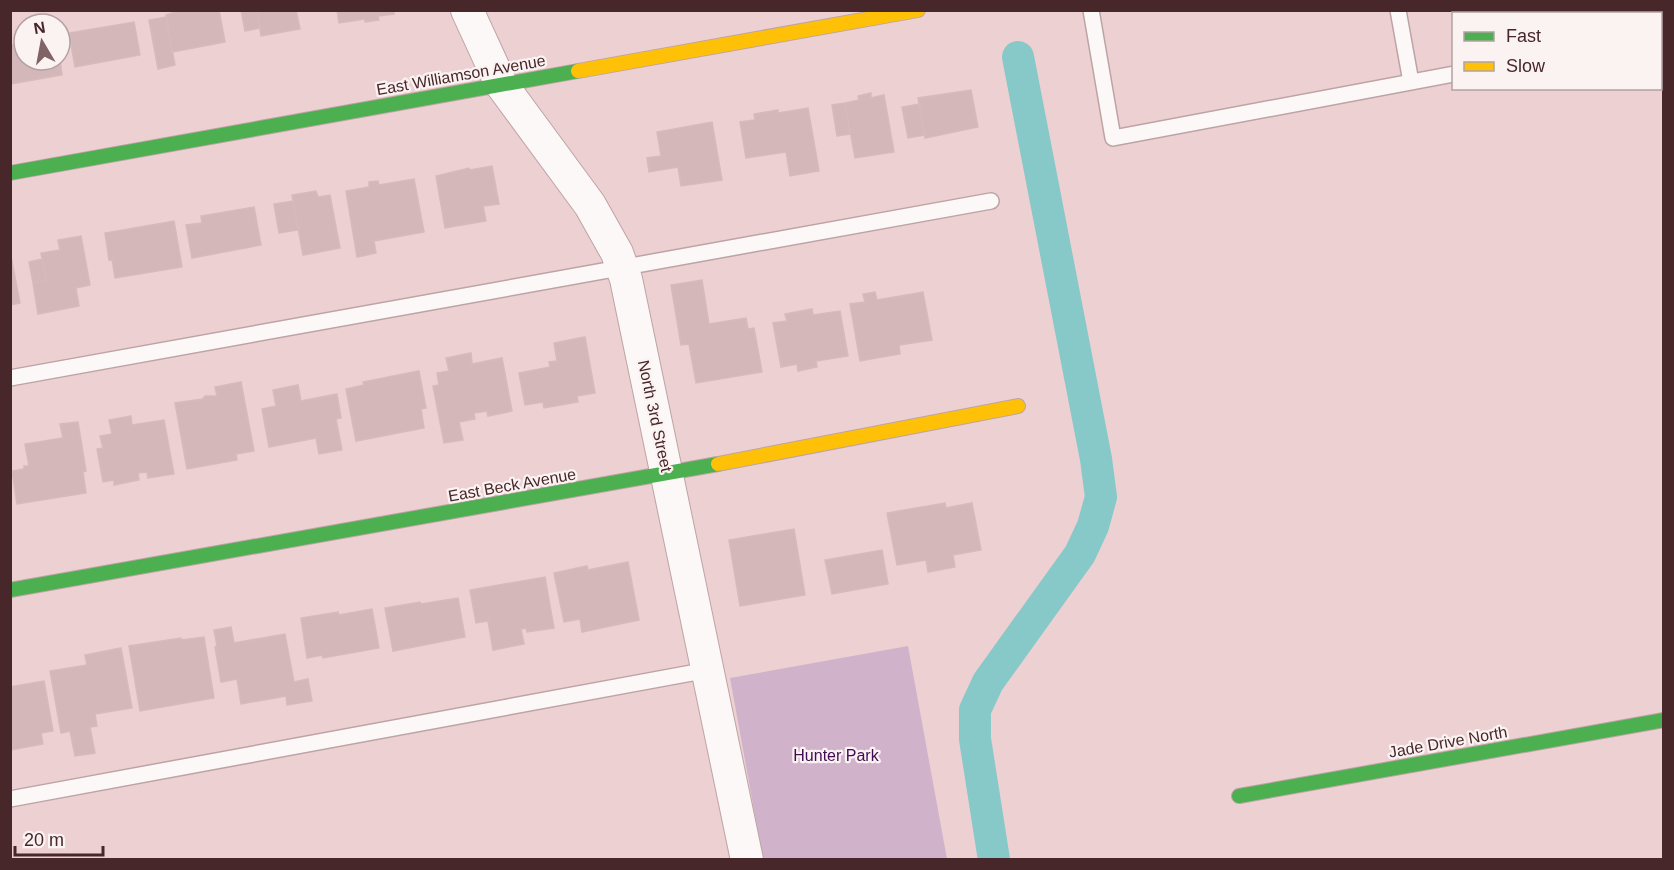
<svg xmlns="http://www.w3.org/2000/svg" width="1674" height="870" font-family="Arial,sans-serif">
<rect width="100%" height="100%" fill="#ecd0d2"/>
<!-- green -->
<path fill="#d0b3cb" d="M908,646L947,859H763L730,678Z"/>
<g fill="none" stroke-linecap="round" stroke-linejoin="round">
<!-- canal -->
<path stroke="#87c8c8" stroke-width="32" d="M994,860L975,739V710L988,682L1080,554L1093,526L1101,497L1096,459L1018,57"/>
</g>
<!-- building -->
<path fill="#d4b7b9" stroke="#d7babc" stroke-width="1.5" d="M182,10H219L225,42L172,52L166,15Z
M241,10H257L260,28L245,31Z
M257,10H296L300,29L261,36Z
M337,10H394V14L378,16L379,20L365,22V19L339,23Z
M166,17L175,65L158,69L149,20Z
M134,22L140,55L75,67L69,33Z
M24,43V60H60L62,75L10,84V45Z
M971,90L978,127L925,138L918,98Z
M871,93V98L884,95L894,152L855,158L845,103L859,100L858,96Z
M845,103L850,134L837,136L832,105Z
M919,104L925,135L908,138L902,107Z
M808,108L819,171L790,176L786,152L746,158L740,122L755,120L754,114L778,110V113Z
M712,122L722,180L681,186L678,167L649,172L647,158L661,156L657,132Z
M492,166L499,204L483,206L486,221L445,228L436,176L469,168L470,170Z
M414,179L424,232L374,241L376,253L357,257L346,191L369,187V182L378,181L379,185Z
M316,191L318,197L330,195L340,248L303,255L292,195Z
M293,201L298,230L279,233L274,204Z
M254,207L261,245L192,258L186,225L202,223L201,216Z
M174,221L182,267L115,278L112,259L109,260L105,233Z
M81,236L90,285L76,288L79,306L38,314L33,283L46,281L41,253L60,250L58,240Z
M10,251L20,303L10,305Z
M42,259L46,281L33,283L29,262Z
M702,280L709,324L746,318L748,329L754,328L762,372L696,383L689,344L681,345L671,285Z
M875,292L877,300L923,292L932,340L899,345L900,354L860,361L850,304L865,302L863,294Z
M812,309L813,315L840,311L848,356L816,361L817,367L798,371L797,364L781,367L773,323L787,321L785,314Z
M585,337L595,393L577,396L578,402L544,408L543,402L525,405L519,373L550,367L549,362L557,361L554,343Z
M471,353L472,364L502,358L512,411L488,416L487,411L474,413L475,419L459,422L463,440L444,443L433,386L439,385L437,373L449,371L446,358Z
M419,371L426,408L421,409L424,428L356,441L346,389L364,385L363,382Z
M241,382L254,451L236,454L237,460L187,469L175,403L203,399L205,396H217L215,387Z
M298,385L301,401L337,394L341,418L336,419L342,450L319,454L316,438L269,447L262,409L276,406L273,390Z
M131,416L132,425L164,420L174,474L148,478L147,472L138,473L139,480L114,485V480L103,482L97,449L103,448L100,436L112,434L109,420Z
M78,422L86,471L83,472L86,493L17,504L12,471L24,469V466H29L25,444L63,438L60,424Z
M945,503L946,508L972,503L981,550L953,555L955,567L928,572L926,560L897,565L887,513Z
M794,529L805,595L740,606L729,540Z
M882,550L888,584L832,594L825,560Z
M628,562L639,620L582,632L580,619L564,622L554,573L587,566L588,570Z
M545,577L554,628L527,632L526,628L521,629L524,644L493,650L488,621L476,623L470,590Z
M458,598L465,637L393,651L385,608L420,602L421,604Z
M372,609L379,648L323,658L322,655L307,658L301,618L338,612L339,615Z
M231,627L234,643L285,634L294,682L308,679L312,701L287,705L286,696L241,704L237,679L221,682L215,647L217,646L214,630Z
M204,637L214,698L140,711L129,646L181,638V640Z
M121,648L132,708L95,714L97,726L90,727L95,753L75,756L70,731L61,733L50,671L87,665L85,655Z
M44,681L53,731L41,733L43,744L10,750V687Z"/>
<g fill="none" stroke-linecap="round" stroke-linejoin="round">
<defs>
<path id="lane" d="M1091,10L1113,138L1454,74
M1398,10L1411,82
M1545,10V14
M1615,10L1616,14
M1660,81L1664,80
M10,378L991,201
M10,799L708,670"/>
<path id="street" d="M467,10L501,84L590,205L617,253L626,279L747,860"/>
<path id="fast" d="M10,173L578,71
M10,590L718,464
M1239,796L1664,720"/>
<path id="slow" d="M578,71L918,10
M718,464L1018,406"/>
</defs>
<!-- lane casing -->
<use href="#lane" stroke="#bea3a5" stroke-width="18"/>
<!-- street casing -->
<use href="#street" stroke="#bea3a5" stroke-width="34"/>
<!-- fast casing -->
<use href="#fast" stroke="#bea3a5" stroke-width="16"/>
<!-- slow casing -->
<use href="#slow" stroke="#bea3a5" stroke-width="16"/>
<!-- lane -->
<use href="#lane" stroke="#fcf8f8" stroke-width="15"/>
<!-- street -->
<use href="#street" stroke="#fcf8f8" stroke-width="32"/>
<!-- fast -->
<use href="#fast" stroke="#4caf50" stroke-width="14"/>
<!-- slow -->
<use href="#slow" stroke="#ffc107" stroke-width="14"/>
</g>
<g text-anchor="middle" dominant-baseline="central" stroke-width="4.5" stroke-linejoin="round" paint-order="stroke">
<!-- street labels -->
<g font-size="16" fill="#48272a" stroke="#fbf2f2">
<text transform="translate(461 75) rotate(-10)">East Williamson Avenue</text>
<text transform="translate(655 416) rotate(78)">North 3rd Street</text>
<text transform="translate(512 485) rotate(-10)">East Beck Avenue</text>
<text transform="translate(1448 742) rotate(-10)">Jade Drive North</text>
</g>
<!-- park labels -->
<g font-size="16" fill="#410b55" stroke="#fbf2f2">
<text x="836" y="755">Hunter Park</text>
</g>
</g>
<!-- border -->
<rect width="1674" height="870" fill="none" stroke="#48272a" stroke-width="24"/>
<!-- legend -->
<rect x="1452" y="12" width="210" height="78" fill="#fbf2f2" stroke="#b3a1a2" stroke-width="1.5"/>
<rect x="1464" y="32" width="30" height="9" fill="#4caf50" stroke="#b3a1a2" stroke-width="1.5"/>
<text x="1506" y="42" font-size="18" fill="#48272a">Fast</text>
<rect x="1464" y="62" width="30" height="9" fill="#ffc107" stroke="#b3a1a2" stroke-width="1.5"/>
<text x="1506" y="72" font-size="18" fill="#48272a">Slow</text>
<!-- north arrow -->
<g transform="translate(42 42) rotate(350)"><circle r="28" fill="#fbf2f2" stroke="#b3a1a2" stroke-width="1.5"/>
<path d="M0-4.5L10 22L0 15L-10 22Z" fill="#816265"/>
<text y="-9" font-size="16" font-weight="bold" text-anchor="middle" fill="#48272a">N</text>
</g>
<!-- scale -->
<path d="M15 846v9h88v-9" fill="none" stroke="#48272a" stroke-width="3"/>
<text x="24" y="846" font-size="18" fill="#48272a" stroke="#fbf2f2" stroke-width="4.5" paint-order="stroke">20 m</text>
</svg>
